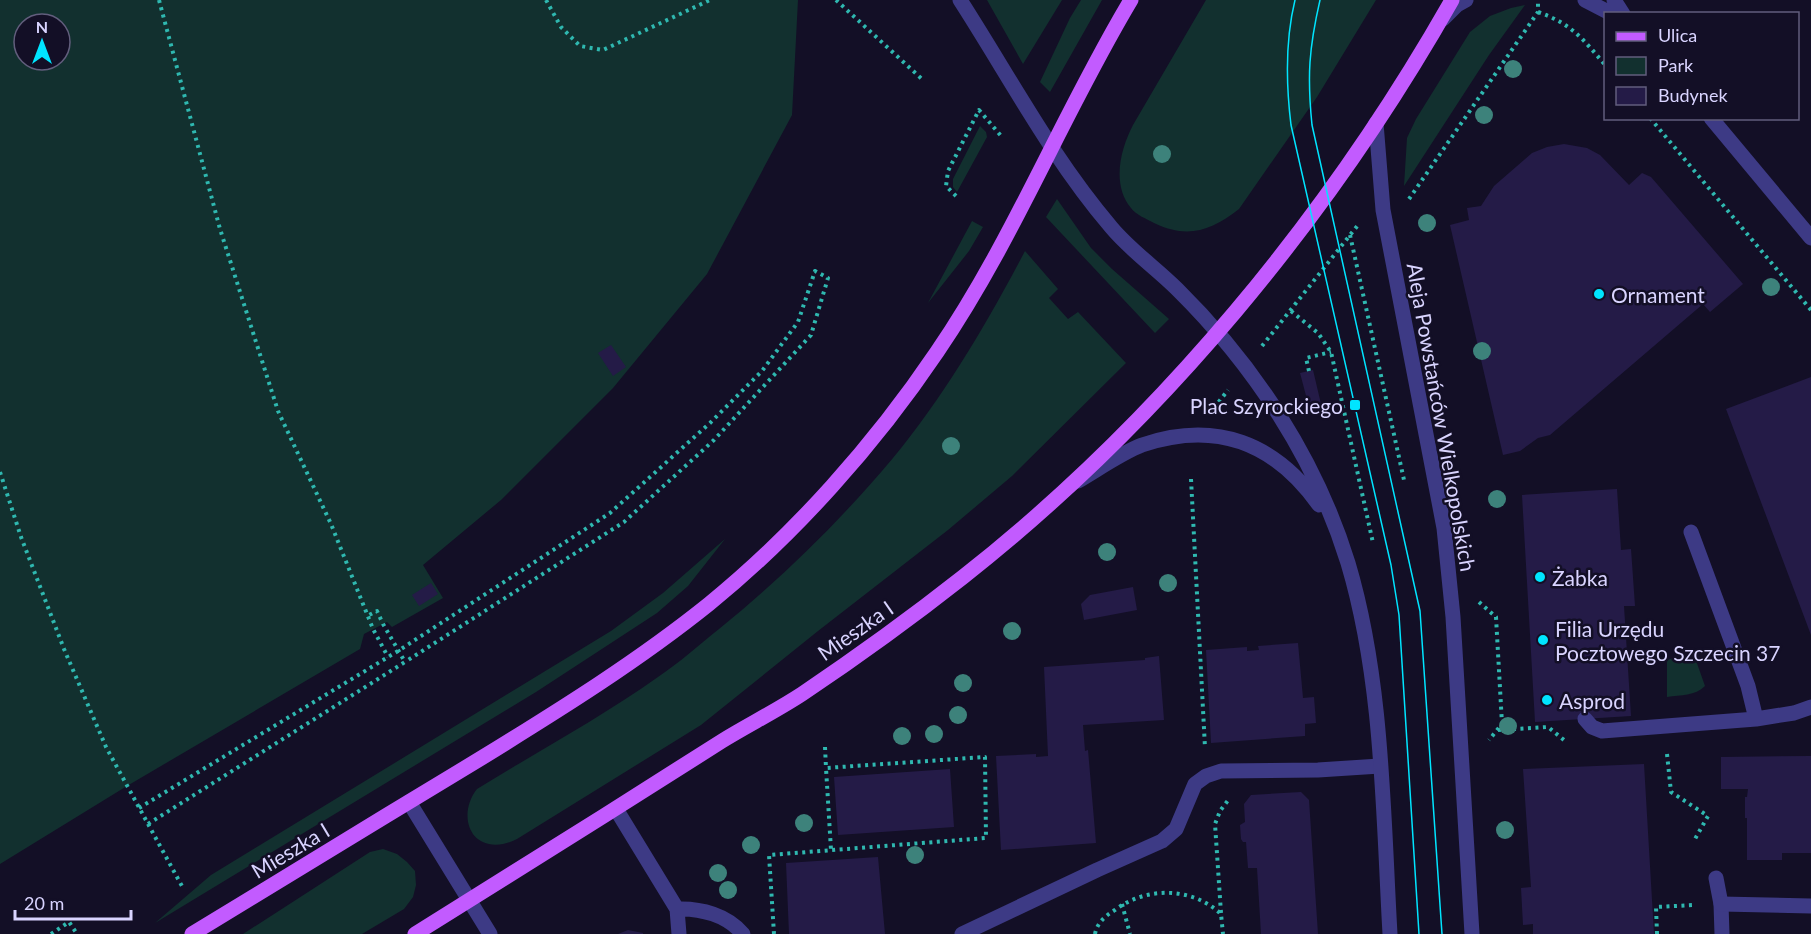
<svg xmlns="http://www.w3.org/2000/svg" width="1811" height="934" font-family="Lato,sans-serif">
<rect width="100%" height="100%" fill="#130f26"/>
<!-- green -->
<path fill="#12302f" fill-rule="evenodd" d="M0,0H798L792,115L707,274L613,388L501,500L423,565L443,598L392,627L387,622L364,634L360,649L127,786L0,864ZM24,24H60V60H24Z
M987,0H1062L1023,64Z
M1081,0H1102L1050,92L1040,82L1070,18Z
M1206,0H1376L1317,97L1239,209C1211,231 1187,239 1154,223C1147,219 1136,215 1131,208C1111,184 1121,148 1133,125Z
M1525,5L1489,55L1404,186L1407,138L1416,119L1470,32L1490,16L1511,8Z
M980,126L986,132L987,137L957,192L953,187V179Z
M1057,199L1091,248L1112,269L1169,319L1155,333L1046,217Z
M972,221L983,227L969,251L928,303Z
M1025,251L1058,289L1049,298L1068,319L1078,312L1126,363L1012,476L948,530L818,631L701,725L517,839C513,841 508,843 503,844C468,850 458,813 477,789C537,752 600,718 658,677C679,663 699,645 719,629C782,578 841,520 893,458C945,395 987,323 1025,251Z
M725,539L688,586L657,613L536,692L155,923L211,875L611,631L663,593Z
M1693,652L1705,686C1695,696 1681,695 1667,697V660Z
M383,849L397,854L407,862L415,871L416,885L413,897L404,909L362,934H243L370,852Z"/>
<!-- building -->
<path fill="#241b47" d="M1564,144L1587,148L1600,155L1629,185L1642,173L1651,177L1743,284L1710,312L1703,304L1550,435L1538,438L1520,451L1503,455L1450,225L1469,220L1467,208L1481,206L1494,186L1532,153L1547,147Z
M611,345L626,367L613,376L598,353Z
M1313,370L1321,404L1309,407L1300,373Z
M1811,377V635L1726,409Z
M1617,489L1621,550L1631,549L1635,606H1624L1631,716L1535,722L1522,495Z
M431,583L438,594L419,606L412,595Z
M1133,587L1137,610L1084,620L1081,604L1090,595Z
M1298,643L1303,698L1314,697L1316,723L1305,724V736L1211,743L1206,650L1247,647V651L1259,650L1258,646Z
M1159,656L1164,720L1083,725L1085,751L1088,750L1096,843L1001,850L996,756L1036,754V757L1048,756L1044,667L1145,660V658Z
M1811,756V853H1782V860H1747V818H1745V797H1747L1748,789H1721V757Z
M1644,764L1654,934H1533V924L1523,925L1521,888L1531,887L1523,769Z
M950,769L954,827L838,835L834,777Z
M1301,792L1309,800L1318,934H1261L1257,868H1248L1246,842H1243L1241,839L1240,825L1245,822L1244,804L1251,795Z
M878,857L885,934H789L786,863Z
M628,930L643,933V934H618Z"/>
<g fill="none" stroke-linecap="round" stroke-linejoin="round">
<!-- path -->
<path stroke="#2fb8b0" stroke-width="4" stroke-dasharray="3 4.5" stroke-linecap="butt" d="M159,0L220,229L278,411L331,524L373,629L388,657
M546,0L561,27L580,46L603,50L710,0
M836,0L923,80
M1538,12C1572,24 1583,39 1606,66
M1650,118L1811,310
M956,196L946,186L948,171L979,110L1002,137
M1409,199L1538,12V3
M1350,235L1404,480
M1291,311L1318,333L1331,352L1373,543
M1262,346L1358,225
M1309,371L1306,358L1331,352
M1214,408L1228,390
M0,472L21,537L64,649L106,747L183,888
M1191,479L1205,748
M1479,602L1496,617L1502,724L1489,740
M1498,730L1548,727L1564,740
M825,747L826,768
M1667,754L1671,792L1708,816L1695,839
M139,808L398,651L610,513L710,423L762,371L798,322L815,271L828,278L811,335L714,440L624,522L405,662
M148,824L405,662L383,624L377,611L367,616
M1122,904L1130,934
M1221,913L1215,824L1220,811L1229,799
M51,934L69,922L77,934
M774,934L769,855L986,838L985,757L826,768L831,850
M1095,934C1097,923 1105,916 1115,910C1147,886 1192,887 1221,914L1223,934
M1657,934L1656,907L1694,905"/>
<!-- service -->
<path stroke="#3d3a85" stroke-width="15" d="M616,809L677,909C701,908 727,915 743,934
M1716,878L1721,904L1722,934
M677,909L679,934
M962,934L1097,870L1162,841L1176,829L1195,784L1206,776L1221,771L1318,770L1380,766"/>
<!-- minor -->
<path stroke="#3d3a85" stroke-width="15" d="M1691,532L1748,686L1756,719
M1585,719L1592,727L1602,731L1756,719L1794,713L1811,707
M409,802L490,934
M1721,904L1811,906"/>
<!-- tertiary -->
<path stroke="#3d3a85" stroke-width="15" d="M960,0C1009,76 1052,158 1111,227C1130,250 1156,268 1177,289C1254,365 1316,459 1348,563C1383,680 1383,812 1390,934
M1585,0L1612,14
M1614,0L1623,14
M1443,19L1457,5L1466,0
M1711,118L1811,238
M1376,123L1383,210L1444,528L1453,617L1472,934
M1078,481C1097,470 1123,452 1142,445C1216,420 1275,443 1319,505"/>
<!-- primary -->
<path stroke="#c25bff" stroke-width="15" d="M192,934C289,874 386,816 483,757C561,709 638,661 709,604C795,534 875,444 937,352C1013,241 1062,115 1131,0
M415,934C518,870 620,806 722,741C748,725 776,711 802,694C857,657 911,618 963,577C1159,423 1329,217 1452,0"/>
<!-- tram -->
<path stroke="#00e5ff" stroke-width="1.5" d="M1295,0C1285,41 1286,84 1291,125L1391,565L1399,615L1419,934
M1320,0C1309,48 1307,76 1312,125L1420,611L1442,934"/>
</g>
<!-- trees -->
<g fill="#3d827b">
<circle cx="1513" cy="69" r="9"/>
<circle cx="1484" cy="115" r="9"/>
<circle cx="1162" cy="154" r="9"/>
<circle cx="1427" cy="223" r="9"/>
<circle cx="1771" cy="287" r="9"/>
<circle cx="1482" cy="351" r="9"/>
<circle cx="951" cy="446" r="9"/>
<circle cx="1497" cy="499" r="9"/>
<circle cx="1107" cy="552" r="9"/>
<circle cx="1168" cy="583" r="9"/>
<circle cx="1012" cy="631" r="9"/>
<circle cx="963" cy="683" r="9"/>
<circle cx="958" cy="715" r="9"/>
<circle cx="1508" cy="726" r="9"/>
<circle cx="934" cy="734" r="9"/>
<circle cx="902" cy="736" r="9"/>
<circle cx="804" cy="823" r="9"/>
<circle cx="1505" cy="830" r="9"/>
<circle cx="751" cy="845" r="9"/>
<circle cx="915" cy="855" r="9"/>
<circle cx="718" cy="873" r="9"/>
<circle cx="728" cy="890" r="9"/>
</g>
<!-- markers -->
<g fill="#00e5ff" stroke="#130f26" stroke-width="2">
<circle cx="1599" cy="294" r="6"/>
<rect x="1349" y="399" width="12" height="12" rx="3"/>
<circle cx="1540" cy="577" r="6"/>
<circle cx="1543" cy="640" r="6"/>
<circle cx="1547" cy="700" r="6"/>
</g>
<g text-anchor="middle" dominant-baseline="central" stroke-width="5" stroke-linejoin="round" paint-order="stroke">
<!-- poi labels -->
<g font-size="21" fill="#d9d4ff" stroke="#130f26" text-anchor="start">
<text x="1611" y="294">Ornament</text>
<text x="1343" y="405" text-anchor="end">Plac Szyrockiego</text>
<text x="1552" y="577">Żabka</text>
<text x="1555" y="628">Filia Urzędu<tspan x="1555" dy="24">Pocztowego Szczecin 37</tspan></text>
<text x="1559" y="700">Asprod</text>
</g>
<!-- street labels -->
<g font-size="21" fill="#d9d4ff" stroke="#130f26">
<text transform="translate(1442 417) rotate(80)">Aleja Powstańców Wielkopolskich</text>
<text transform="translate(855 630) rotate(-35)">Mieszka I</text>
<text transform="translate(290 850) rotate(-31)">Mieszka I</text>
</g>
</g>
<!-- legend -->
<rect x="1604" y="12" width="195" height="108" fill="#130f26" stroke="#625e7d" stroke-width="1.5"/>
<rect x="1616" y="32" width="30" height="9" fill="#c25bff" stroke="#625e7d" stroke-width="1.5"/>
<text x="1658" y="42" font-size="18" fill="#d9d4ff">Ulica</text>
<rect x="1616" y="57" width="30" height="18" fill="#12302f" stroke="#625e7d" stroke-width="1.5"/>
<text x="1658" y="72" font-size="18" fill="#d9d4ff">Park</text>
<rect x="1616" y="87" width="30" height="18" fill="#241b47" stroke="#625e7d" stroke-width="1.5"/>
<text x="1658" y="102" font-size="18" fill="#d9d4ff">Budynek</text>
<!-- north arrow -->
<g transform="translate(42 42)"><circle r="28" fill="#130f26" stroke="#625e7d" stroke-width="1.5"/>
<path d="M0-4.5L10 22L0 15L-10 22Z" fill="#00e5ff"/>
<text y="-9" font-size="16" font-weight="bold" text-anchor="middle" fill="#d9d4ff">N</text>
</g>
<!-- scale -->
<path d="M15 910v9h116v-9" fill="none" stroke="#d9d4ff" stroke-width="3"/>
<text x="24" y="910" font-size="18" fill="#d9d4ff" stroke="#130f26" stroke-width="4.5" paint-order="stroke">20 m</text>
</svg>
